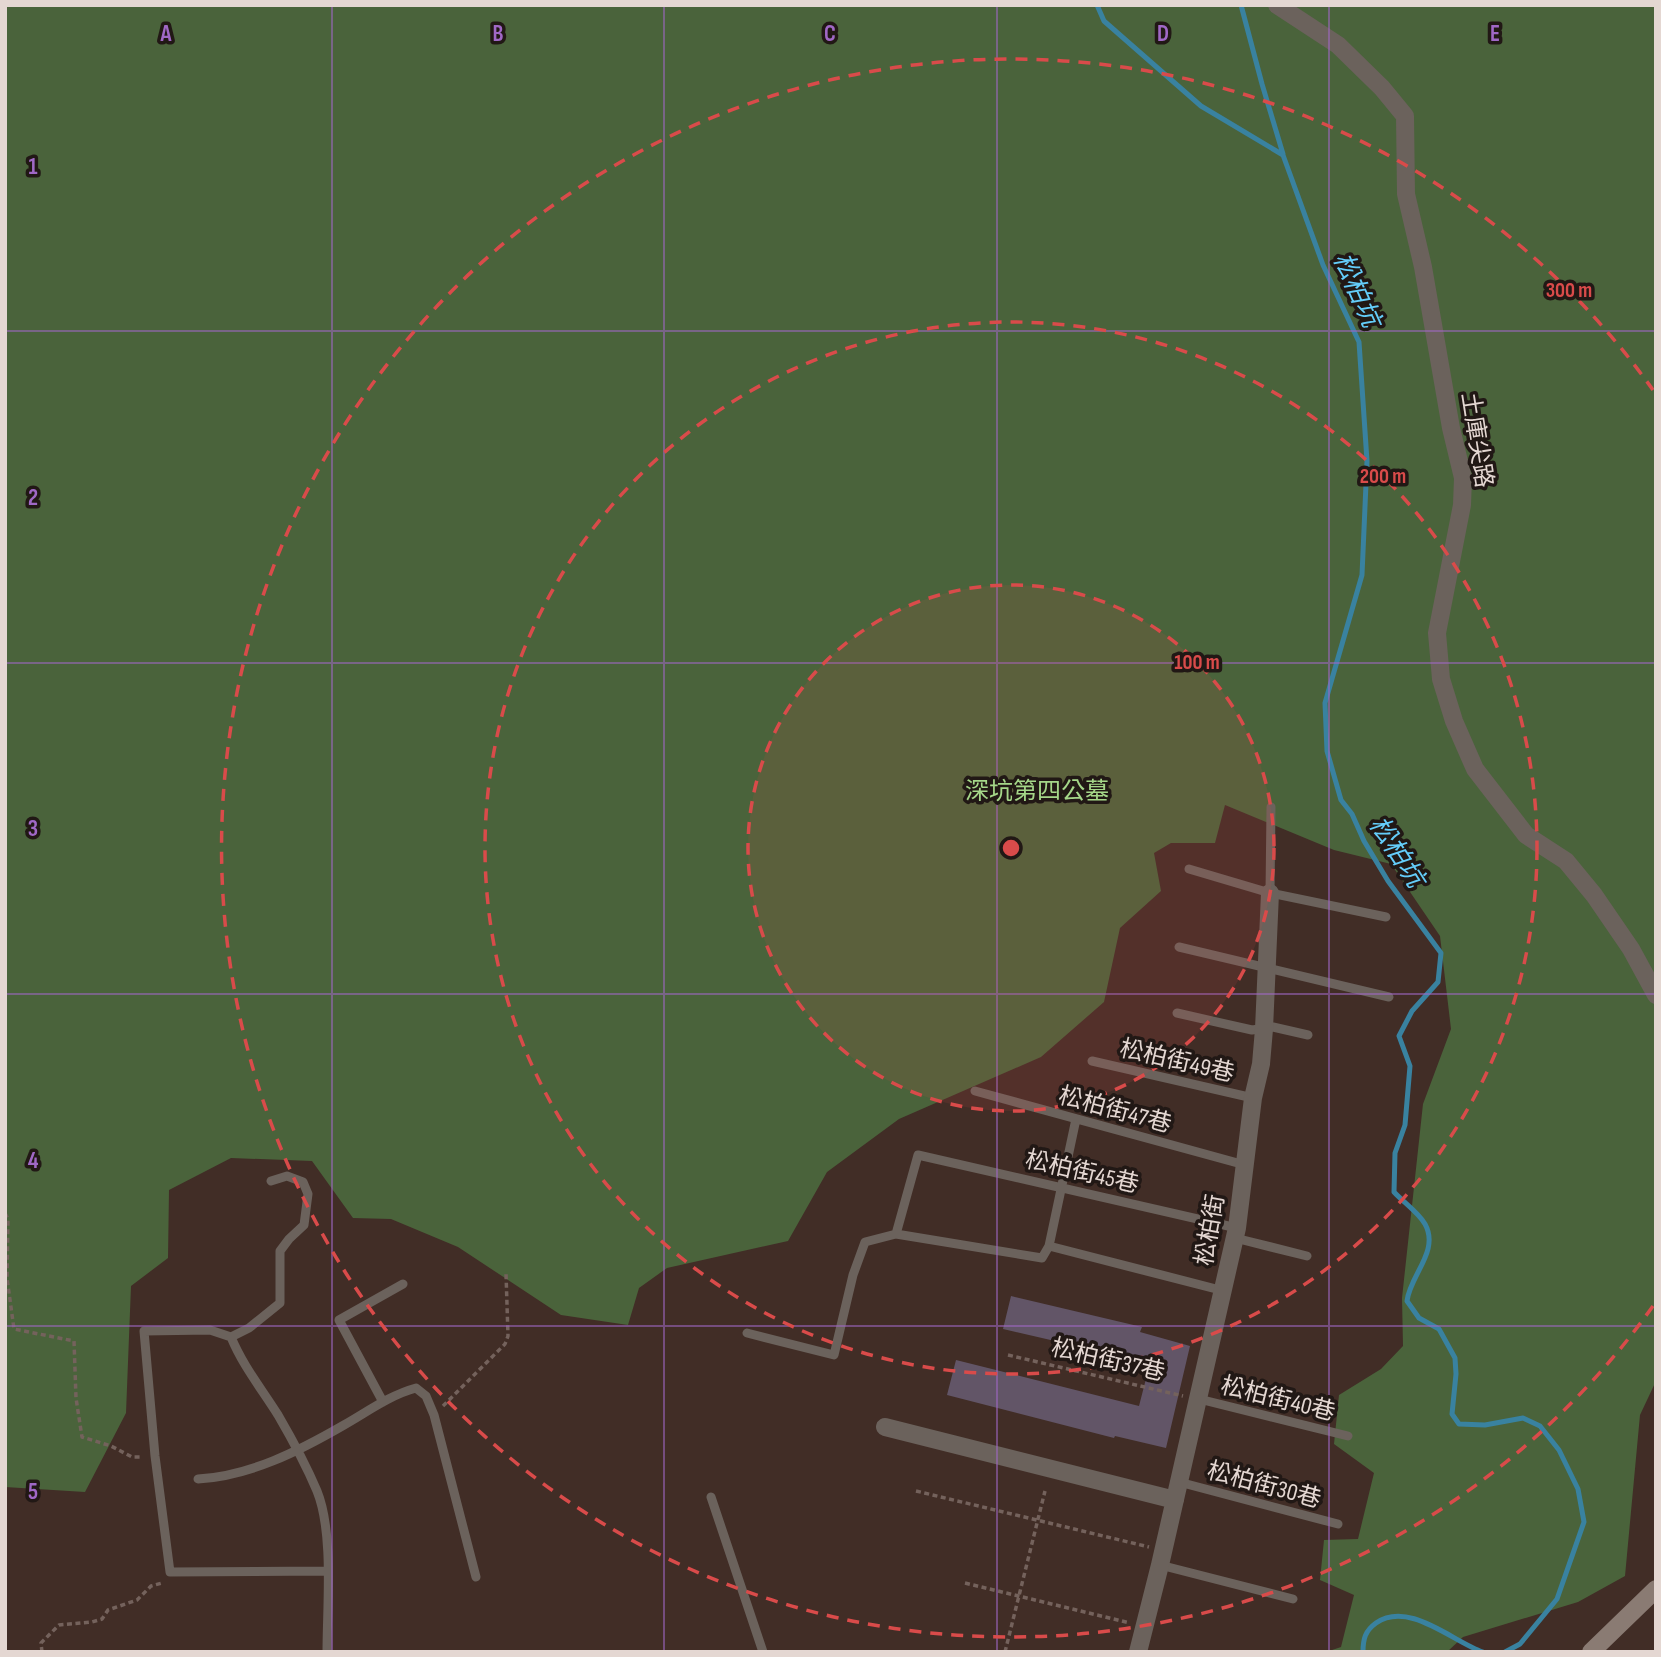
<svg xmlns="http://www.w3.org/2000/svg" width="1661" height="1657" font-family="'Sofia Sans Condensed','Noto Sans TC',sans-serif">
<rect width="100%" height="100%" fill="#412d26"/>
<!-- green -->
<path fill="#4a633b" d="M5,5H1656V1381L1640,1415L1625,1576L1578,1602L1463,1637L1447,1652H1326L1341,1647L1354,1595L1320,1580L1324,1540L1358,1539L1374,1473L1334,1444L1339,1395L1381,1369L1403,1346L1402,1298L1423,1104L1451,1029L1440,936L1391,864L1334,850L1225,805L1215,843H1171L1154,853L1161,891L1120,928L1104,1002L1041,1057L899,1119L827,1172L788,1241L667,1268L639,1288L628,1325L561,1315L458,1247L391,1219L353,1218L312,1161L231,1158L169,1190L168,1258L131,1286L126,1413L85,1492L5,1487Z"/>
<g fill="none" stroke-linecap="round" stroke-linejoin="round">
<!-- stream -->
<path stroke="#3982a0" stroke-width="5" d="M1097,5L1104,21L1201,106L1283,155L1323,265L1359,342L1367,461L1362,575L1325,703L1327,751L1341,800L1352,814L1364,841L1388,881L1441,953L1438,982L1412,1011L1399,1036L1410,1066L1405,1125L1395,1153L1394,1192C1403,1202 1418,1212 1425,1224C1440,1251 1410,1275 1407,1301L1419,1318L1439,1329L1455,1358L1456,1374L1452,1414L1459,1424L1485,1425L1523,1418L1540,1426L1559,1450L1578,1489L1584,1522L1557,1599L1520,1644L1505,1652
M1241,5L1262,84L1283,154
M1363,1652C1363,1639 1365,1631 1376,1623C1409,1600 1453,1642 1483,1652"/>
</g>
<!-- building -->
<path fill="#625567" d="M1011,1296L1142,1327L1140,1332L1190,1346L1166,1448L1115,1436L1114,1438L947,1395L956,1360L1139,1406L1150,1363L1003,1329Z"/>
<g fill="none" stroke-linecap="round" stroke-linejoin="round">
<!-- path -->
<path stroke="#74625c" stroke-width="3.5" stroke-dasharray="5 3.5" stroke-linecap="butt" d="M5,1213L8,1219L7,1278L14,1329L74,1341L76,1398L82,1437L111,1446L132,1457H142
M1008,1355L1183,1396
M443,1406L505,1344L508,1336L506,1273
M916,1491L1149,1547
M965,1583L1130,1623
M42,1652L41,1643L59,1625L92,1622L102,1619L108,1610L137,1600L151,1586L162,1583
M1005,1652L1045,1491"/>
<!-- lane -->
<path stroke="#6b625c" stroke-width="9" d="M1189,869L1270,893L1386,917
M1270,893L1271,807
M1179,947L1389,997
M1177,1013L1252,1030L1273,1027L1308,1035
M1092,1061L1253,1098
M975,1091L1245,1165
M271,1181L287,1176L303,1182L308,1194L304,1225L289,1239L280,1251V1303L249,1328L231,1337C243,1366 261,1388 278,1415C292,1439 306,1465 317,1491C334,1533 327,1606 327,1652
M896,1234L918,1155L1237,1228
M1235,1238L1307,1256
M1049,1246L1076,1119
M747,1333L834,1355L853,1275L865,1242L896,1234L1042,1258L1049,1246L1224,1291
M231,1337L210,1330L144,1331L155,1456L170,1572L327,1571
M1199,1399L1348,1436
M383,1402L339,1320L403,1284
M198,1479C250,1476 299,1451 344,1425C367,1412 390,1395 416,1388L426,1396L434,1415L476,1577
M1179,1482L1338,1524
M711,1497L763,1652
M1160,1565L1293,1599"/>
<!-- street -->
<path stroke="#6b625c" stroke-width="18" d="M1277,5L1338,45L1382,88L1405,116L1406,194L1423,267L1451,428L1463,478L1462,505L1437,633L1441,679L1454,721L1475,769L1526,835L1566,861L1594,895L1631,949L1656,995
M885,1427L1175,1500
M1138,1652L1160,1565L1237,1228L1253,1098L1261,1064L1264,1029L1270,893"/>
<!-- secondary -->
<path stroke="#8a7b73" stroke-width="18" d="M1591,1652L1656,1589"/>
</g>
<!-- grid -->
<path fill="none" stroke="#a068c6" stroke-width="2" stroke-opacity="0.55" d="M332,5V1652M664,5V1652M997,5V1652M1329,5V1652M5,331H1656M5,663H1656M5,994H1656M5,1326H1656"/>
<!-- distance rings -->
<circle cx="1011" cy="848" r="263" fill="#d94b4a" fill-opacity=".12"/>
<g fill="none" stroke="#d94b4a" stroke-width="3.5" stroke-dasharray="12 9">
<circle cx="1011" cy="848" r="263"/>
<circle cx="1011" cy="848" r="526"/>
<path d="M1653 1306A789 789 0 1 1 1653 390"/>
</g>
<g text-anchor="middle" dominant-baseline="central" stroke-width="7" stroke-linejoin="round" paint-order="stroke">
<!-- street labels -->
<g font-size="24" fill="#e4d7d2" stroke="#211815">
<text transform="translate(1477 440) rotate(81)">土庫尖路</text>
<text transform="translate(1177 1061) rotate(13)">松柏街49巷</text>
<text transform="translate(1115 1110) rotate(15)">松柏街47巷</text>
<text transform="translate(1082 1172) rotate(13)">松柏街45巷</text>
<text transform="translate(1210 1230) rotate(-80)">松柏街</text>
<text transform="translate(1108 1360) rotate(13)">松柏街37巷</text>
<text transform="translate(1278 1399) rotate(14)">松柏街40巷</text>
<text transform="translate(1264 1485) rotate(15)">松柏街30巷</text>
</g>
<!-- park labels -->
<g font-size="24" fill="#a5d789" stroke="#211815">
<text x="1037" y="791">深坑第四公墓</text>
</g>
<!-- water labels -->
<g font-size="26" font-style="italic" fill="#64cdfa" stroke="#211815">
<text transform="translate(1356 290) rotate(66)">松柏坑</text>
<text transform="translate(1396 852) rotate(57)">松柏坑</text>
</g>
</g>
<g font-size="23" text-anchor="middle" font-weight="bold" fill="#a068c6" stroke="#211815" stroke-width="7" stroke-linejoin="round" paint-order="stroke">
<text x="166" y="41">A</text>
<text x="498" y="41">B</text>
<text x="830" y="41">C</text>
<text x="1163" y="41">D</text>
<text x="1495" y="41">E</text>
<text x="33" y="174">1</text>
<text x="33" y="505">2</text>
<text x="33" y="836">3</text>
<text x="33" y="1168">4</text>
<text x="33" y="1499">5</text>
</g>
<circle cx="1011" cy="848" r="10" fill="#d94b4a" stroke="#211815" stroke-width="3.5"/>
<g font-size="21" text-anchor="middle" font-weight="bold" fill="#d94b4a" stroke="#211815" stroke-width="7" stroke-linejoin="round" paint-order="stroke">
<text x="1569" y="297">300 m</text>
<text x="1383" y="483">200 m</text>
<text x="1197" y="669">100 m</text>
</g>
<!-- border -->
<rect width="1661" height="1657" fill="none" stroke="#e4d7d2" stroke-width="14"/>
</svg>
